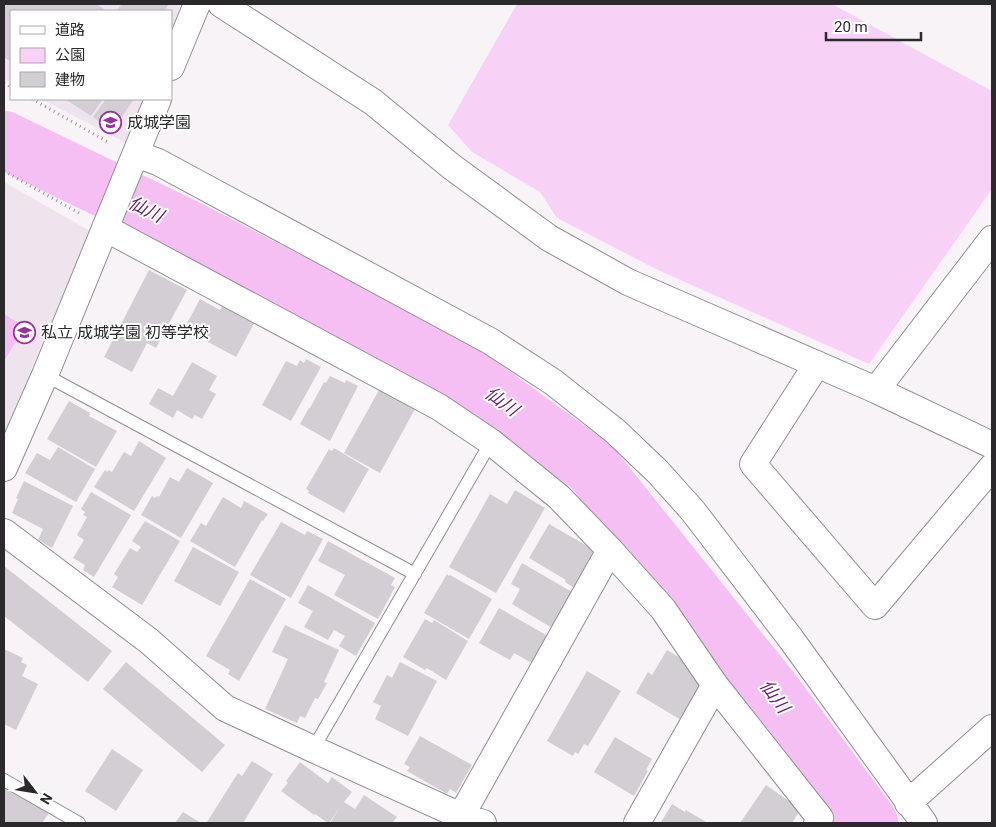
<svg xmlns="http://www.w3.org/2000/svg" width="996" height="827" font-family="Roboto,'Noto Sans JP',sans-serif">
<rect width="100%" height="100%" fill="#f8f3f7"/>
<!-- built -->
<path fill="#efe4ee" d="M4,4H181L171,31V11H11V83L4,79Z
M41,99H145L128,144Z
M4,182L90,231L4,434Z"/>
<!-- green -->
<path fill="#f7d2f6" d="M517,4H832L992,91V189L869,364L658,270L557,218L540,192L472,152L448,125Z"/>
<!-- water -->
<path fill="#f5bff4" d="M4,314L25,327L4,361Z"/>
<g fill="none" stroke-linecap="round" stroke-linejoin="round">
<!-- river -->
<path stroke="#f5bff4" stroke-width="58" d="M4,140L182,226L457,369L591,466L773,693L869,823"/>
</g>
<!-- building -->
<path fill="#d3ced3" d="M4,4H96L107,11H11V62L4,57Z
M122,4H169L164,11H116Z
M65,99H103L91,116Z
M106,99H134L112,131L93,117Z
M149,270L187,290L156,348L147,343L132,372L104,357Z
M200,299L220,310L223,305L255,322L236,357L184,329Z
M306,359L321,367L291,421L262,405L286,361L297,366L300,360L304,363Z
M192,362L217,376L209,390L216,394L202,419L195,415L192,419L177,410L173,418L149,404L158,388L173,396Z
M330,376L345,383L346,380L358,386L330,441L300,424L309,408H310L324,382L326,383Z
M379,390L415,409L380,473L344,453Z
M69,401L90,413L89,416L117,431L96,467L47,439Z
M139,441L166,458L134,511L94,487L105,470L107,472L109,470L112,472L124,452L131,456Z
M58,447L95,469L76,502L25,473L37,453L50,460Z
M334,448L369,469L344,513L308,493L309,491L306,489L329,449L332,451Z
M187,468L213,483L181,538L141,515L152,496L155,498L157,496L159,497L170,477L179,482Z
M24,481L73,506L52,548L38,540L43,529L12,513L18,499L16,498Z
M515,490L545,508L496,593L449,567L490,494L507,504Z
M91,492L131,515L94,577L83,570L85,565L73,558L84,540L77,535L87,517L83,515L85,512L81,509Z
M223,497L241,508L244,501L268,514L263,521L262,520L235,567L190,541L201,523L206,526Z
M145,521L180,541L142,605L112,587L118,577L114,574L130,548L137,552L141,547L132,541Z
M281,522L305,535L307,531L323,539L291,598L250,575Z
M549,524L594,550L587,562L593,566L579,591L565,582L566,580L529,558Z
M328,541L395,578L391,585L395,587L378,619L334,595L345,575L318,561Z
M193,547L239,572L220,606L174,581Z
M522,563L572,592L552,628L512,604L520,589L511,584Z
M4,566L112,651L88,682L4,616Z
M447,574L449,576L450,575L492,599L469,639L424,613Z
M250,579L286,599L239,681L228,674L230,670L206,656Z
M308,585L375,623L356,656L339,646L345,636L334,630L328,640L304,627L313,611L298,603Z
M499,608L548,636L532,663L514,653L510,660L479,643Z
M425,619L432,623L434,620L468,641L446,680L427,668L425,670L403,657Z
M285,625L339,650L324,682L327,683L318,699L315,698L305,718L300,716L297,723L265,709L288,659L272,652Z
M4,649L23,658L21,662L27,665L22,676L38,684L16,730L4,724Z
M667,650L697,668L703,681L681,720L636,693L648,672L652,675Z
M126,662L225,745L202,772L103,689Z
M400,662L437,681L408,736L375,719L381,706L373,702L387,675L392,678Z
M587,671L621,691L588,746L584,744L578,754L575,752L573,756L547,741Z
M420,736L472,765L456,793L450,789L447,794L407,771L410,767L404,764Z
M615,737L652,759L646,770L648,771L634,796L594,772Z
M112,749L143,770L116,811L85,791Z
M252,761L273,774L243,823H209L207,822L238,773L242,776Z
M300,762L328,783L332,777L352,792L344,802L355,809L364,795L397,817L392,823H330L340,807L329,823H328L315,814L314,815L281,791L288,783L286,781Z
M4,785L49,813L42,823H4Z
M766,785L796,806L795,809L799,812L792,823H740Z
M672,804L685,812L686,810L706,822L705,823H664L661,822Z
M183,812L201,823H175Z"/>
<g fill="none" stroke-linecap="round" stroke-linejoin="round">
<defs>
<path id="lane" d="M45,375L415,574
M313,749L491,442
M4,780L79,823"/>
<path id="street" d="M221,4L373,102L452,167L549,238L628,282L876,390L992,445
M171,67L197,4
M136,154L158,162L490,341L553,382L615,431L658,472L693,511L791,639L924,823
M105,228L439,407L491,442L559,497L610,550L663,609L715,685L820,818L817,823
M817,364L753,464L875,606L992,467
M876,390L992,239
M4,468L45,375L158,99
M4,532L149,641L225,708L313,749L461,816L483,823
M908,803L992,728
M461,816L610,550
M637,823L715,685"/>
</defs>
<!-- lane casing -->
<use href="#lane" stroke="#918d91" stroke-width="14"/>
<!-- street casing -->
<use href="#street" stroke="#918d91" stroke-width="28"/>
<!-- path -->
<path stroke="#989598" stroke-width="3" stroke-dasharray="1 4" stroke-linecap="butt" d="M4,83L11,87
M32,99L108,142
M4,171L79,213"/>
<!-- lane -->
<use href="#lane" stroke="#fff" stroke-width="12"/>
<!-- street -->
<use href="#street" stroke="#fff" stroke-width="26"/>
</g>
<!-- icons -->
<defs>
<symbol id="school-ring" viewBox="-11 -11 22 22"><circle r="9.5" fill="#fff" stroke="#963298" stroke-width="1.5"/><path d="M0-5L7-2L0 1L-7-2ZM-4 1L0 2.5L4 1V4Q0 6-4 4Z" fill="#963298"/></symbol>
</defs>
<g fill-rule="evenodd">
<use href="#school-ring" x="98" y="110" width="25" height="25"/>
<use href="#school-ring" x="12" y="320" width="25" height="25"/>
</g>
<g text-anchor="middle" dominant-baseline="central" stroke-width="4" stroke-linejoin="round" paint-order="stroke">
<!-- poi labels -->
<g font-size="16" fill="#2b292b" stroke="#fff" text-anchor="start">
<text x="127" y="122">成城学園</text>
<text x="41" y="332">私立 成城学園 初等学校</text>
</g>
<!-- water labels -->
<g font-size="18" font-style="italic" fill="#622564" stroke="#fff">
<text transform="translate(146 209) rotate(26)">仙川</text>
<text transform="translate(502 401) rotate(36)">仙川</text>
<text transform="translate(775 696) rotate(53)">仙川</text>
</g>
</g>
<!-- border -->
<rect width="996" height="827" fill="none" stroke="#2b292b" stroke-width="10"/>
<!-- legend -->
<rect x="10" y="10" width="162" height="90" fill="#ffffff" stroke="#aaa9aa"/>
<rect x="20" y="26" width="25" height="8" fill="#ffffff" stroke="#aaa9aa"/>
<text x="55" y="35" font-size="15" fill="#2b292b">道路</text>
<rect x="20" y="48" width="25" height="15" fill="#f7d2f6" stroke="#aaa9aa"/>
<text x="55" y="60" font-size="15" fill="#2b292b">公園</text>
<rect x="20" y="72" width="25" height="15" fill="#d3ced3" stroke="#aaa9aa"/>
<text x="55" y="85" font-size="15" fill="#2b292b">建物</text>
<!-- north arrow -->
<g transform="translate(35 792) rotate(121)" stroke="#ffffff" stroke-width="4" paint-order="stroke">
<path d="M0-4L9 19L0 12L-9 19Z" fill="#2b292b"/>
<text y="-8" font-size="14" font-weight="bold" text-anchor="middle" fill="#2b292b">N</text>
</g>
<!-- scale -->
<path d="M826 32v8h95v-8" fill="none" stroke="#2b292b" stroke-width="2.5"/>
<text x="834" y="32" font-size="15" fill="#2b292b" stroke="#ffffff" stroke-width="4" paint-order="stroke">20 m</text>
</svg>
